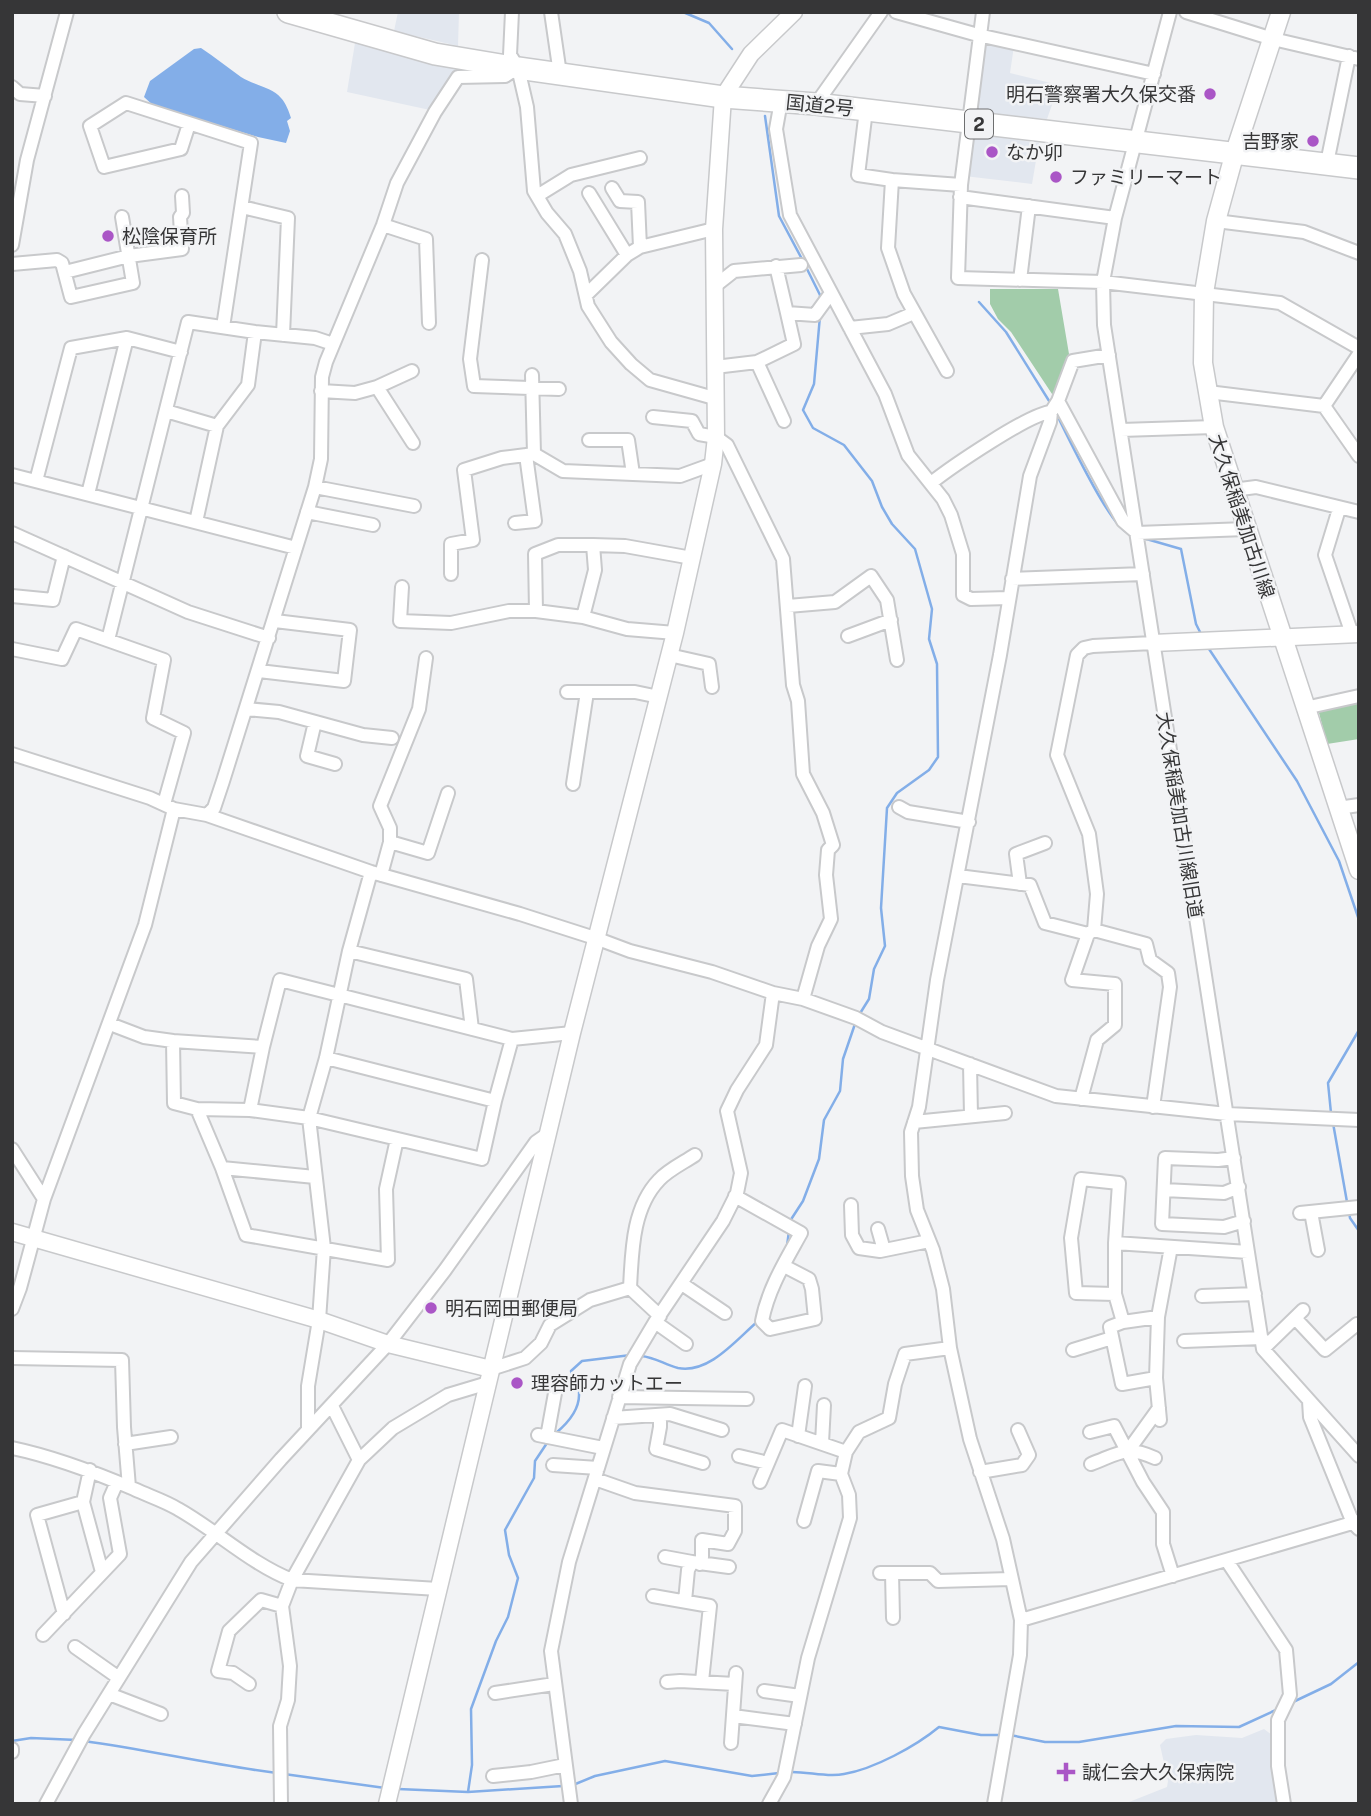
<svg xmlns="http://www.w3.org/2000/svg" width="1371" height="1816" font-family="'Public Sans','Noto Sans JP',sans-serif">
<rect width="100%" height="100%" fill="#f2f3f5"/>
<!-- built -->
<path fill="#e2e7ef" d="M398,12H459L458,46L394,31Z
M983,42L1014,46L1010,73L1059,85L1047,119L972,112Z
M355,43L456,68L430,110L347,92Z
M969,133L1039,143L1032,184L964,176Z
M1264,1729L1272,1735L1280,1804H1124L1167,1787L1168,1781L1160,1745L1166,1739L1196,1735L1242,1738Z"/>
<!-- green -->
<path fill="#a2ccaa" d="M990,289H1058L1069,354L1054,397L1011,332L998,319L990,304Z
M1359,701V739L1327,744L1319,713L1322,708Z"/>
<!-- water -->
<path fill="#83aee8" d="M201,48C215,57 227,67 241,77C253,85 272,87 281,98C286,103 289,112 291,118L287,121L290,131L286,143L258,137L160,107L156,108L144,97L150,81L194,49Z"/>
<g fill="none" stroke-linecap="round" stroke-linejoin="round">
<!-- stream -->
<path stroke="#83aee8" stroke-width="2.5" d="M683,12L709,23L732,49
M765,116L779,216L803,261
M806,267L820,295V299
M979,302L1006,332L1051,404
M820,316L814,384L803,410L813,428L844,445L872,481L882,507L892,524L915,549L932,609L929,639L937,664L938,757L929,770L897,793L887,808L881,908L885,946L874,969L869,999L859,1015
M1056,413C1067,435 1110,526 1127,532
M1143,538L1181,549L1196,624L1201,634
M1207,646L1297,781L1339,861L1359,920
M1331,1113L1328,1083L1359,1030
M1333,1123L1347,1202
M1349,1212L1350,1218L1359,1231
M790,1221L803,1201L819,1159L824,1120L840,1091L843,1059L856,1021
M787,1246L789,1231
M641,1356C655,1357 665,1365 678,1368C709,1374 736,1340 757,1322
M556,1433C568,1423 580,1410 579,1393C579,1386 573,1377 571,1371L582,1361L631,1355
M1293,1702L1331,1684L1359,1662
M1010,1735L1045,1742H1079L1176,1726L1239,1727L1278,1709
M12,1741L31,1738L77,1740
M84,1741C149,1750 212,1765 277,1773
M789,1772C807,1771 827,1778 844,1774C874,1769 916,1746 939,1727L981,1735H1000
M284,1774L385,1788
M573,1785L595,1776L665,1761L752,1776L779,1773
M398,1789L468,1792L563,1786
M468,1792L472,1765L471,1709L496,1641L508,1617L518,1578L509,1555L505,1530L534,1478L535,1461L549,1440"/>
<defs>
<path id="minor" d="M512,12L510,55L518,68L527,107L534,191L547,213L565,234L580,271L588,306L611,342L631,364L650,380L714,398
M551,12L560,74
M896,12L978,35L1154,74
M983,12L961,185L958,278L1103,282L1280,303L1359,348
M1170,12L1115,218L1103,282L1104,325L1263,1349L1359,1456
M1186,12L1273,39L1359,59
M12,87L20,94L45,96
M781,101L776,129L790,215L885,394L908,455L943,499L951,515L963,554V595L971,599L1009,598
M816,104L881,12
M866,110L858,175L892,180
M189,124L181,149L104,167L90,126L126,103L251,143L223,327
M1327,163L1349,56
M612,188L620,201L638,202L640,247
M589,193L627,255
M537,196L571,175L640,158
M960,197L1115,218
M242,207L288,218L283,335
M1216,221L1304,232L1359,253
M383,225L426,239L429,323
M12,245L27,160L67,12
M482,260L470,359L474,386L559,389
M12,264L57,260L62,263L71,297L133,283L122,217
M776,266L787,313
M65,272L129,256L182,249L180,217L183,213L182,196
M1020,280L1029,206
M715,286L734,271L801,265
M586,295L627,255L640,247L714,229
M850,328L888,324L914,313
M757,362L784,421
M715,367L757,362L794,344L787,313L815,315L831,293
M947,371L904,294L888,248L892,180L961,185
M532,375L534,454L563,471L680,476L713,464
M377,387L413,443
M321,391L355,393L377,387L412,371
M1208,392L1324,406L1359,354
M1058,401L1123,521L1137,533L1246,529
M1324,406L1359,456
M166,411L217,426
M653,417L692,421L699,434L716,437L727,445L783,559L793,685L798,701L803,774L823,813L833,845L828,850L826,875L831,919L818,946L803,999
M1121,430L1214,427
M589,440H628L633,474
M12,475L296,548
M36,481L71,348L127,338L181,352
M931,483C950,468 1030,413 1051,412
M315,487L414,506
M1233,490L1256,487L1359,512
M88,494L127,338
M1339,509L1325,555L1352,634
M307,512L373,525
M196,522L217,426L248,385L255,332
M515,523L535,521L526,455
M12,533L188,612L269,638
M451,574V544L473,540L464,470L502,458L534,454
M1012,579L1143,574
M402,587L400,621L451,623L509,611H536
M12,596L53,600L64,556
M788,606L835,602L871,576L887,600L897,660
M583,617L595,570L593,545
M675,633L627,629L583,617L536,611L535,554L558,545H593L625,546L692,558
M848,636L891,620
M108,640L188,322L255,332L315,338L333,344
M1153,643L1093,646L1084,648L1077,655L1057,755L1089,834L1097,894L1094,930L1146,944L1150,960L1168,973L1170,987L1153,1107
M12,649L62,659L76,629L164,660L153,718L184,733L164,804
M669,655L709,664L712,687
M259,671L344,681L350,630L275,621
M567,692H635L659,697
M1305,708L1359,696
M247,709L279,712L363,735L392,738
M315,722L307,756L335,764
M12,754L150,798L174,809L207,815L371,872L520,914L598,939L630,951L712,972L773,993L803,999L856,1018L882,1032L1056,1096L1227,1114L1359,1120
M573,784L587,692
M899,807L908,812L969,822
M1338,808L1359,805
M207,815L214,808L223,781L315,487L321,459L322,377L326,362L383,225L397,183L435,112L458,77L505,76L517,68
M390,842V828L380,806L419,709L426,658
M381,875L390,842L428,853L448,793
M958,876L1030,885L1045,923L1088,934
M1020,884L1016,854L1045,843
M349,951L466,979L472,1029
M110,1024L144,1037L173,1041
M326,1058L495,1101
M970,1064L971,1116
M1081,1099L1097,1040L1115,1025V984L1072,980L1088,934L1094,930
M197,1109L250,1110L309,1118L482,1159L495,1101L512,1039
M250,1110L263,1047
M914,1122L1005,1113
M397,1139L386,1189L388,1260L246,1235L222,1168L197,1109L174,1103L173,1041L263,1047L280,980L512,1039L572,1033
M12,1149L44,1199
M1234,1158L1218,1160L1165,1158L1162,1224L1224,1227L1244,1221
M222,1168L315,1177
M1164,1190L1224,1193L1239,1187
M735,1196L801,1233C785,1262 768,1289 762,1321L770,1329L815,1319L812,1289L809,1279L784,1266
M851,1205L852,1235L859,1248L880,1251L929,1241
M1311,1212L1318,1250
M1300,1213L1359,1207
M878,1229L884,1250
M1115,1243V1294L1123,1322
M682,1284L725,1313
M630,1288C632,1252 632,1208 659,1180C668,1170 683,1163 695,1155
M1115,1294L1076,1293L1071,1238L1081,1179L1119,1183L1115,1243L1248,1252
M1202,1296L1255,1294
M12,1309L20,1288L44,1199L145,925L174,809
M1295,1318L1325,1350L1357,1324
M655,1322L686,1344
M1184,1341L1262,1338
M1263,1349L1303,1310
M1073,1350L1112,1338
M12,1358L122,1360L124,1427L129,1487
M491,1369L525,1358L541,1343L550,1325L590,1300L630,1288L660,1316
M1156,1378L1122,1384L1110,1327L1123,1322L1158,1317
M619,1397L747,1399
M1309,1401L1310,1417L1353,1523L1359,1529
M332,1406L359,1460
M660,1415V1427L656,1449L703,1463
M613,1418L670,1414L722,1430
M1160,1420L1156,1378L1158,1317L1171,1247
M308,1430V1386L319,1320L324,1248L309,1118L326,1058L349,951L371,872
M1090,1432L1114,1426L1143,1482L1163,1512V1544L1173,1576
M538,1435L603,1448
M798,1436L805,1386
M547,1437L555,1393
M822,1443L824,1405
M125,1444L171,1437
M12,1448C55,1457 94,1472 134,1489C149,1496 165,1501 178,1509C217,1531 251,1564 292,1580L438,1589
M1128,1451L1159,1408
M739,1456L768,1463
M1091,1464C1120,1453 1126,1445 1155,1458
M553,1465L598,1468
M980,1472L1022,1465L1029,1455L1018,1430
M595,1479L635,1493L735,1506V1531L728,1544L702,1540V1557L700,1564
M760,1482L782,1430L846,1452
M83,1502L90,1470
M804,1521L818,1471L841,1474
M665,1557L692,1562
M1227,1561L1286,1650L1290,1695L1278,1720V1766L1284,1804
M880,1573H930L938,1581L1011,1579
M892,1573L893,1618
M653,1596L710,1606L702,1681
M685,1601L688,1570L692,1562L729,1567
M64,1614L37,1515L83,1502L102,1572
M1021,1620L1359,1521
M43,1635L120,1554L110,1498L117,1482
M75,1647L119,1678
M667,1682L680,1681L735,1684
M249,1684L233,1673L218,1671L229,1631L261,1600L282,1606
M764,1691L800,1696
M495,1693L554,1684
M109,1694L161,1714
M733,1716L795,1724
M731,1743L736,1673
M12,1749V1752
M493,1776L531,1772L565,1765
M46,1804L84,1734L191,1562L281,1459L388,1344L445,1270L536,1142L549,1133
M281,1804L280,1726L288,1700L290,1666L282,1606L292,1580L359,1460L393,1428L448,1395L488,1383
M571,1804L551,1651L569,1562L630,1364L655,1322L723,1221L737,1193L741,1173L727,1111L737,1090L766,1045L773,993
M769,1804L784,1777L808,1658L850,1518L849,1495L841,1474L846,1452L859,1432L889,1418L895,1384L905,1354L950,1348
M994,1804L1020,1655L1021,1620L1003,1539L970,1439L950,1348L943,1289L933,1250L917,1210L912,1176L911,1132L919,1107L937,980L1000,655L1030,476L1050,422L1051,412L1058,401L1073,361L1109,355"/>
<path id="tertiary" d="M1153,643L1359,634
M12,1232L319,1320L388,1344L491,1369
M387,1804L572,1033L675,633L713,464L716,437L714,229L723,97L751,54L794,12"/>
<path id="secondary" d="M1281,12L1235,152L1216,221L1204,293L1203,363L1214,427L1359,870"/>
<path id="trunk" d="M288,12L435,54L518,68L723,97L816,104L1359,168"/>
</defs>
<!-- minor casing -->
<use href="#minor" stroke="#c8c9cb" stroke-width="16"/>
<!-- tertiary casing -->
<use href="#tertiary" stroke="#c8c9cb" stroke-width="19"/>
<!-- secondary casing -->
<use href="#secondary" stroke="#c8c9cb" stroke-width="21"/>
<!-- trunk casing -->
<use href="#trunk" stroke="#c8c9cb" stroke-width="24"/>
<!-- minor -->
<use href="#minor" stroke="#fff" stroke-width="12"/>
<!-- tertiary -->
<use href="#tertiary" stroke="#fff" stroke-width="16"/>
<!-- secondary -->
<use href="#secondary" stroke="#fff" stroke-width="18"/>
<!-- trunk -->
<use href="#trunk" stroke="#fff" stroke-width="21"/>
</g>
<!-- markers -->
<g fill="#aa56c6" stroke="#f2f3f5" stroke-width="2.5">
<circle cx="1210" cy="94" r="7"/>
<circle cx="1313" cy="141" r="7"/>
<circle cx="992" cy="152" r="7"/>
<circle cx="1056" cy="177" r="7"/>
<circle cx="108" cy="236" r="7"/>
<circle cx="431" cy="1308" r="7"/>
<circle cx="517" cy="1383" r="7"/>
<path d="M1062.5 1761.5h7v7h7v7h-7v7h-7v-7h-7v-7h7z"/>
</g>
<g text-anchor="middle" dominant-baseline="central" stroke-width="5" stroke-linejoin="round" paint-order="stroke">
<!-- shield labels -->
<rect fill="#f2f3f5" stroke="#6e6f70" stroke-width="2" x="965" y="109.5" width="28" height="29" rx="5"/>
<g font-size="18" font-weight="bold" fill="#363637">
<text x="979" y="124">2</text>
</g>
<!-- poi labels -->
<g font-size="19" fill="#363637" stroke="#f2f3f5" text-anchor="start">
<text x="1196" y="94" text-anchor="end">明石警察署大久保交番</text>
<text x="1299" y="141" text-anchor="end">吉野家</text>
<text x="1006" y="152">なか卯</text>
<text x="1070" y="177">ファミリーマート</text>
<text x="122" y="236">松陰保育所</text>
<text x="445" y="1308">明石岡田郵便局</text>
<text x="531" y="1383">理容師カットエー</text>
<text x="1082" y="1772">誠仁会大久保病院</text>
</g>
<!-- street labels -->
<g font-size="19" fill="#363637" stroke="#f2f3f5">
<text transform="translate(820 105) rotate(6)">国道2号</text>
<text transform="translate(1242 516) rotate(72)">大久保稲美加古川線</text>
<text transform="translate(1180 815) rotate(81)">大久保稲美加古川線旧道</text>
</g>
</g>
<!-- border -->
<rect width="1371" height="1816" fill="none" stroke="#363637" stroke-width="28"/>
</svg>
